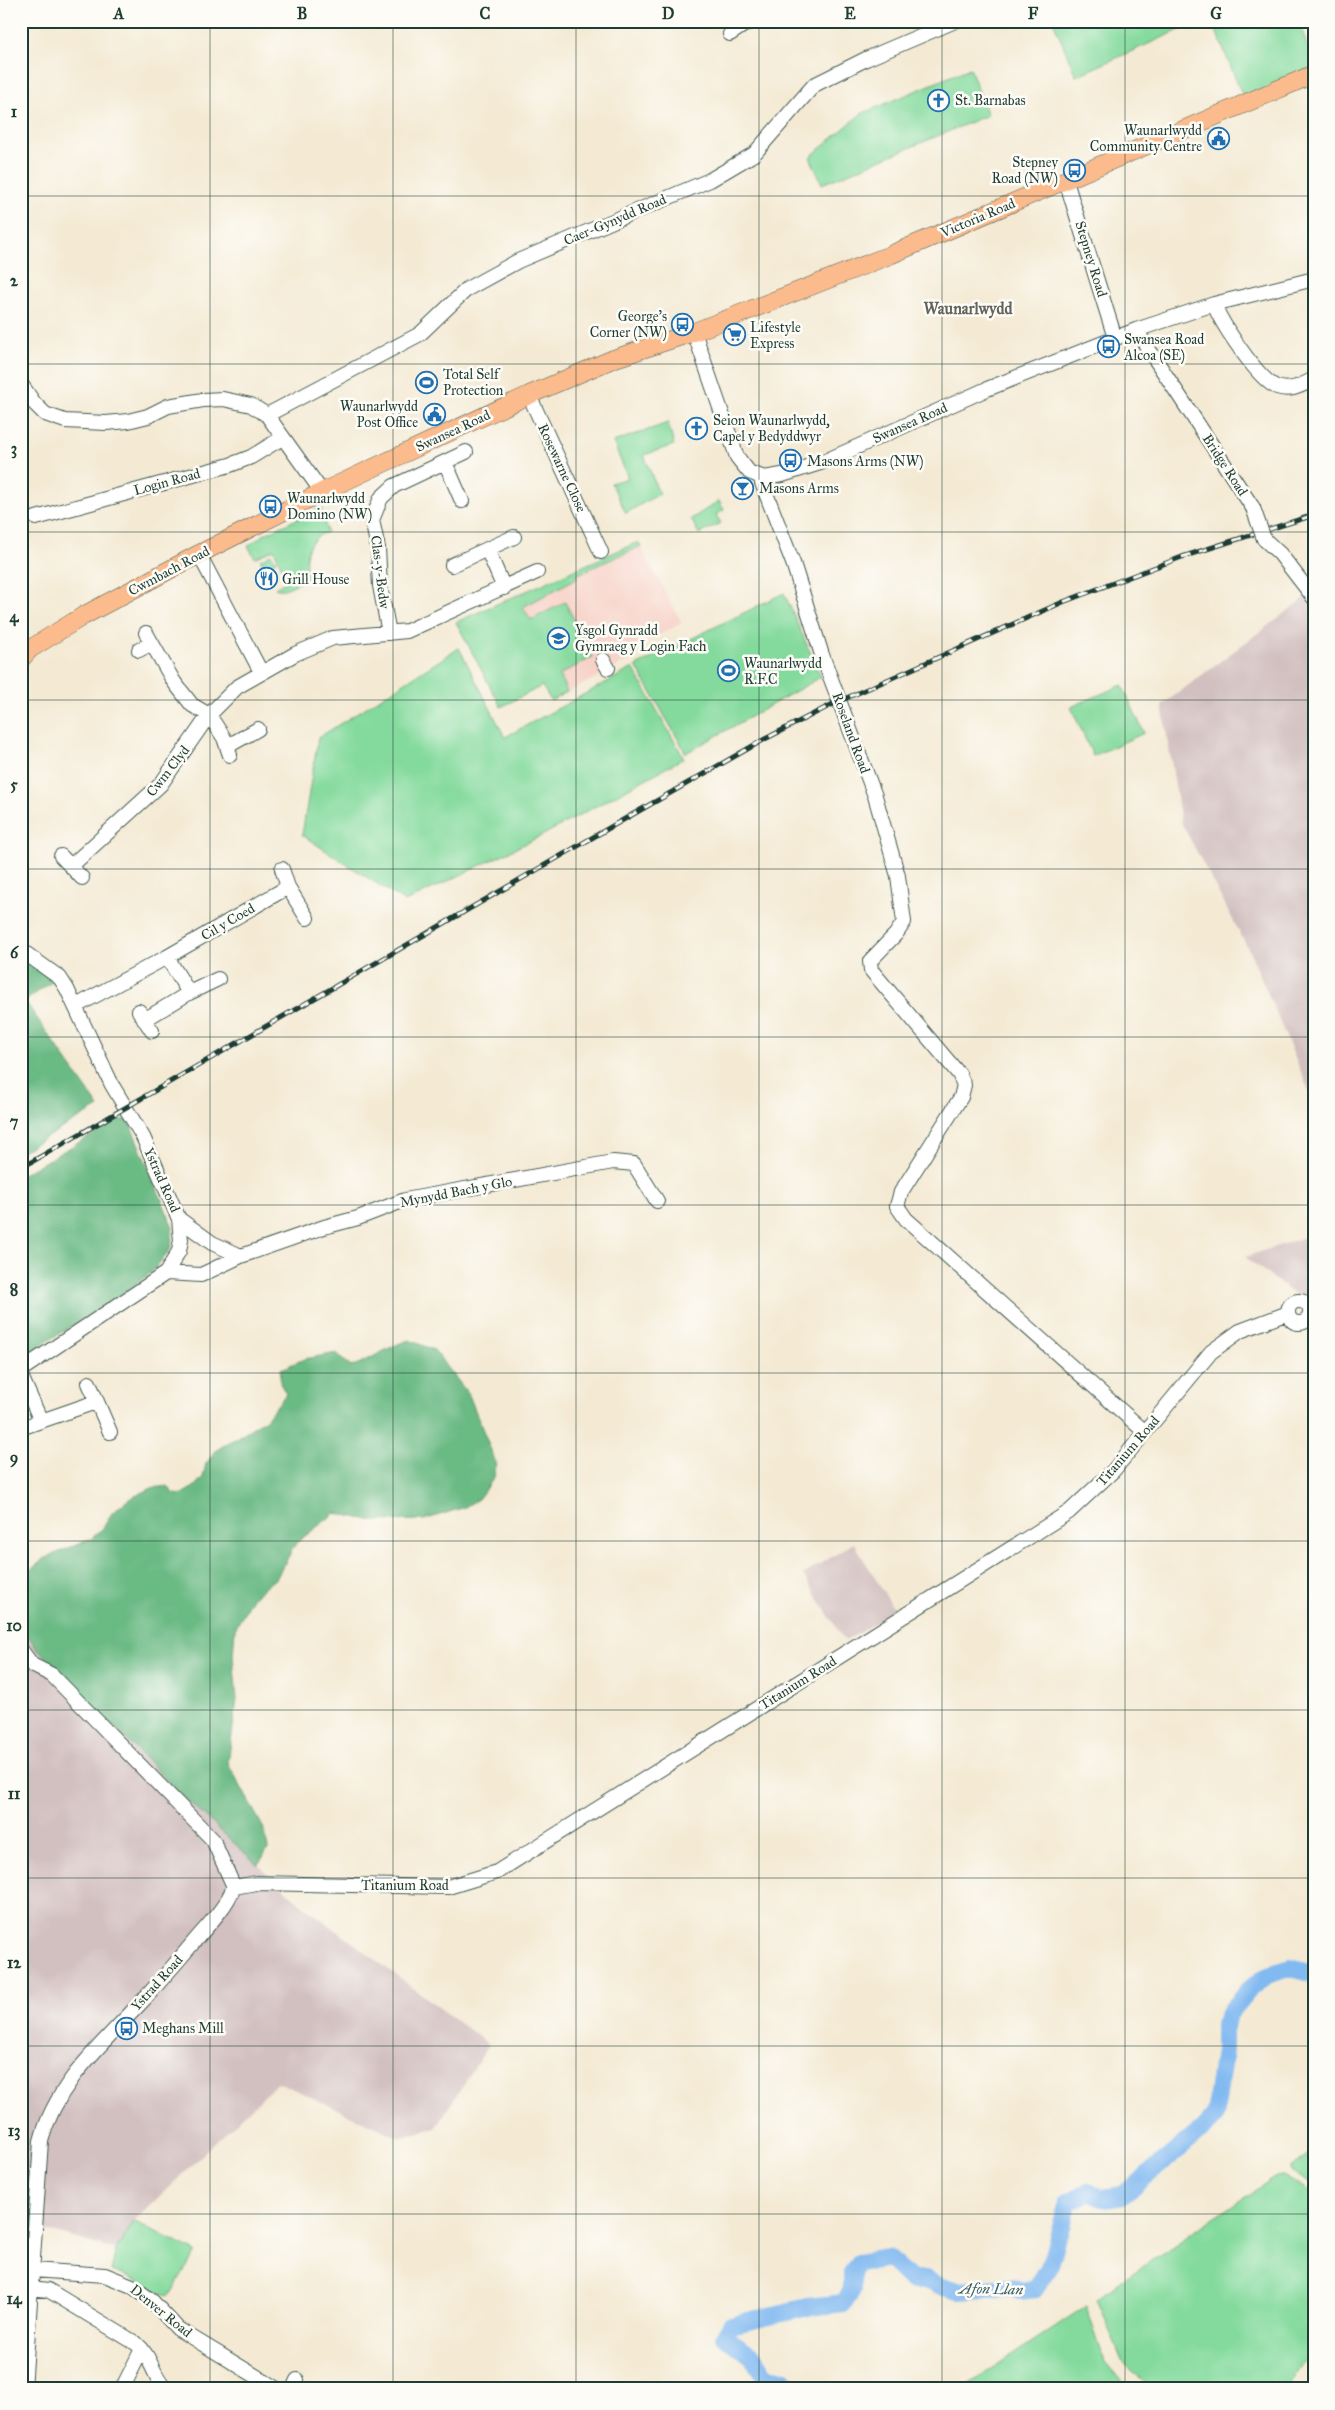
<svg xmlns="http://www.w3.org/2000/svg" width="1335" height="2410" font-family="'IM FELL Great Primer',serif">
<rect width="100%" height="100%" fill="#fdfcf7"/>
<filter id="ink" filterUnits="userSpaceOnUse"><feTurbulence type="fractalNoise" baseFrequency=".02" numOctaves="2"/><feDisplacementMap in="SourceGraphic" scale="10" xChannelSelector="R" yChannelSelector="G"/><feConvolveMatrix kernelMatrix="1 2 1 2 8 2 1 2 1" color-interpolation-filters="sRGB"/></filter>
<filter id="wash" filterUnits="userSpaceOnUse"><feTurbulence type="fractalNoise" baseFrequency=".0096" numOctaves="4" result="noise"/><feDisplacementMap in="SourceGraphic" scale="20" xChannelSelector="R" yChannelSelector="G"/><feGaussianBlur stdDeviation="1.12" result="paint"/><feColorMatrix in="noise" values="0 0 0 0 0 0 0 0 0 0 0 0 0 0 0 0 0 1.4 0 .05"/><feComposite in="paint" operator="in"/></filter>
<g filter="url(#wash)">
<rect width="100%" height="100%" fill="#f4ead4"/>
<!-- built -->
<path fill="#f7d1c7" d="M638,542L682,623L624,653L628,661L551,701L542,686L501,707L456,622Z"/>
<!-- industrial -->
<path fill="#d2bfc0" d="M1314,591V1103L1251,954L1181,822L1162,705Z
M1314,1234V1309L1245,1257Z
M854,1543L895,1611L845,1641L803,1575Z
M21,1626L37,1648L178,1792L300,1903L489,2045L436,2127L400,2138L278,2082L134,2221L116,2250L35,2227L27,2206L21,2205Z"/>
<!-- green -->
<path fill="#84da9d" stroke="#528c68" d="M1053,21H1200L1076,76Z
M1212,21H1299L1314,67L1243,97Z
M970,68L988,115L822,184L810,157L861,114Z
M668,423L674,445L644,455L659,494L626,513L611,483L628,478L613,442Z
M719,501L724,510L716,515L721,523L699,534L691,519Z
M321,508L327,532C305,540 304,558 307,578C297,583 284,593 275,588L287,581L274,549L255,558L248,546L265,534Z
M638,542L641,546L576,575L577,578L523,607L531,620L565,602L593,657L559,675L567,692L551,701L542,686L501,707L456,622Z
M271,554L276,561L265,567L260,560Z
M784,593L821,677L686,753L636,666Z
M459,648L505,737L633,668L684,758L545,834L405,902L302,835L318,738Z
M1122,685L1144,733L1093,756L1071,707Z
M1314,2150V2185L1291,2171L1290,2168Z
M1284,2176L1314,2194V2345L1286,2389H1147L1149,2386L1122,2361L1096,2298L1275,2177Z
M134,2221L196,2252L168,2297L141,2282L111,2271L116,2250Z
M1086,2306L1105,2362L1128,2389H962Z"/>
<!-- forest -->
<path fill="#6bba84" stroke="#457c5c" d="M21,951L56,979L25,1001L99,1107L21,1152Z
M128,1119L173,1227L171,1248L153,1271L131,1288L21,1358V1175L119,1120Z
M409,1340L434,1350L469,1395L496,1463L494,1478L478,1499L465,1507L424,1520L374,1521L335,1513L296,1543L277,1577L252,1598L235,1629L233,1656L237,1699L228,1763L265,1831L268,1849L258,1865L178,1792L37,1648L21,1626V1577L47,1557L91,1539L103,1528L112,1513L129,1499L152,1488L168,1486L173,1493L180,1495L194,1487L203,1477L206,1464L215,1451L266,1419L286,1394L280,1383L281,1369L304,1359L337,1353L351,1367C372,1359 389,1346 409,1340Z"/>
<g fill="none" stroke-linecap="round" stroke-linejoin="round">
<!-- river -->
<path stroke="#81b9f1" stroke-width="18" d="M791,2389L785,2380L766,2377L752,2355L724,2337L731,2325L808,2307L844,2303L852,2290V2273L858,2263L888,2258L911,2280H929L941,2286L958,2291L1012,2287L1020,2291L1035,2289L1049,2268L1068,2202L1088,2192L1103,2198L1123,2195L1202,2130L1215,2116L1224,2050V2025L1229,2014L1249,1990L1267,1975L1290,1968L1314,1974"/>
</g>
</g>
<g filter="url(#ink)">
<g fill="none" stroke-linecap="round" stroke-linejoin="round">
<defs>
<path id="minor" d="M730,34L750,21
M1066,181L1115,338
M1214,304C1221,323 1259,381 1277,387C1291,392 1302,385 1314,379
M1136,330L1253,508
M694,332L737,457L749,472L764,478L782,475L823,462L987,389L1136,330L1214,304L1314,279
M21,384L34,403L45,414L65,421L106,423L128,421L148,416L168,406L203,400L223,399L251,405L267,415L322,492
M529,395L601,552
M267,415L420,334L467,289L518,261L710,180L754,154L814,85L866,59L955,21
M445,462L462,501
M764,478L762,483L793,563L822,655L875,796L898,876L904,922L896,934L870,961L871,970L959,1074L964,1085L961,1097L901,1192L897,1206L906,1219L1145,1432
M36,518L230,465L251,457L282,438
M1264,539L1280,554L1314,598
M487,549L504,588
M199,554L261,672
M452,565L514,537
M146,633L174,682L192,705L209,715L224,738L230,755
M389,633L380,586L378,548L372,520L381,498L394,486L466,452
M139,650L152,643
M603,660L608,668
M228,746L258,729
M61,856L82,878
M71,866L161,784L209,715L237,687L295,654L333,638L407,631L537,572
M282,869L288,887L307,918
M21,950L60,978L67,989L112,1085L143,1137L179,1219L181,1240L179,1251L166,1273L21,1370
M167,957L189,993
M76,1006L167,957L288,887
M139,1011L152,1031
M144,1020L189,993L218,979
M179,1219L212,1243L241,1256
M166,1273L201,1275L241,1256L324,1227L358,1218L405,1200L613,1162L634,1164L657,1201
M1288 1312a11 11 0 1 1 22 0a11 11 0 1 1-22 0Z
M21,1376L41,1421L21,1428
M89,1383L110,1432
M41,1421L96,1402
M21,1650L32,1665L52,1675L213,1840L234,1887
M234,1887L256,1883L448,1887L497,1872L1069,1512L1113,1471L1211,1352L1240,1331L1288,1313
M32,2270L105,2275L132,2286L152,2301L178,2329L277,2389
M30,2288L48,2290L137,2344C152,2357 153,2378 167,2389
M24,2389L41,2141C57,2080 106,2041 147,1996C162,1979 177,1962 192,1944C207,1926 225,1909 234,1887
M122,2389L142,2349
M293,2389L297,2380"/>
<path id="major" d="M21,659L30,649L83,616L199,554L322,492L529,395L613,359L694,332L890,255L1314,74"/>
</defs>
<!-- minor casing -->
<use href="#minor" stroke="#3f574c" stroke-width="16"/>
<!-- major casing -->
<use href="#major" stroke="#3f574c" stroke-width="19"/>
<!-- minor -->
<use href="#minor" stroke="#fff" stroke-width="14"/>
<!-- major -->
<use href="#major" stroke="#fbbb8d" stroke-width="18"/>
<defs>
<path id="rail" d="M21,1168L609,828L765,739L833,704L1063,602L1182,557L1314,515"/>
</defs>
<!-- rail casing -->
<use href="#rail" stroke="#1f3d34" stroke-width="5"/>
<!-- rail -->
<use href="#rail" stroke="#fdfcf7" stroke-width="3" stroke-dasharray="9" stroke-linecap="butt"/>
<defs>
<path id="minor-bridge" d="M1253,508L1264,539"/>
</defs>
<!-- minor-bridge casing -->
<use href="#minor-bridge" stroke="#3f574c" stroke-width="16" stroke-linecap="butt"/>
<!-- minor-bridge -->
<use href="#minor-bridge" stroke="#fff" stroke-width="14"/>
</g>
</g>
<!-- grid -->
<path fill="none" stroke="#1f3d34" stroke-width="1" stroke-opacity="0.55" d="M210,21V2389M393,21V2389M576,21V2389M759,21V2389M942,21V2389M1125,21V2389M21,196H1314M21,364H1314M21,532H1314M21,700H1314M21,869H1314M21,1037H1314M21,1205H1314M21,1373H1314M21,1541H1314M21,1710H1314M21,1878H1314M21,2046H1314M21,2214H1314"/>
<!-- icons -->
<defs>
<symbol id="church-ring" viewBox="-11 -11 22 22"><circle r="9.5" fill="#fdfcf7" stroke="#1f6fb2" stroke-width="1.5"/><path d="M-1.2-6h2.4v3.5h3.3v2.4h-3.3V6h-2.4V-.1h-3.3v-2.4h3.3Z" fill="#1f6fb2"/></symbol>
<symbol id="civic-ring" viewBox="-11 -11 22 22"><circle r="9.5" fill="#fdfcf7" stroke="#1f6fb2" stroke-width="1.5"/><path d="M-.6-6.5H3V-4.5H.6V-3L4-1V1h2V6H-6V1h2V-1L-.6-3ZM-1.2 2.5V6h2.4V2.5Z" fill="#1f6fb2"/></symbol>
<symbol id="bus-ring" viewBox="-11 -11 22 22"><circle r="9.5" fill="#fdfcf7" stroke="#1f6fb2" stroke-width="1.5"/><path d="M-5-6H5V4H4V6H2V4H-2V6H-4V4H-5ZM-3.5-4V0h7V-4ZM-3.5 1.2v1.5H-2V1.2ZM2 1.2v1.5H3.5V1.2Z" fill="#1f6fb2"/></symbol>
<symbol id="supermarket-ring" viewBox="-11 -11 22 22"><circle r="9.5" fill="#fdfcf7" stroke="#1f6fb2" stroke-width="1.5"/><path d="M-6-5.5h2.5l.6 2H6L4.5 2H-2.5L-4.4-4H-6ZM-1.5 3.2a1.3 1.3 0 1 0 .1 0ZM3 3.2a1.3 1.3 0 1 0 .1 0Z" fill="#1f6fb2"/></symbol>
<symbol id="stadium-ring" viewBox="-11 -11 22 22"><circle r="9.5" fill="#fdfcf7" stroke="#1f6fb2" stroke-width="1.5"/><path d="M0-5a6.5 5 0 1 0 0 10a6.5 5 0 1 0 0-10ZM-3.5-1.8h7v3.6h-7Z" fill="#1f6fb2"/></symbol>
<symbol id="bar-ring" viewBox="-11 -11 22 22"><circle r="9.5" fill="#fdfcf7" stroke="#1f6fb2" stroke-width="1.5"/><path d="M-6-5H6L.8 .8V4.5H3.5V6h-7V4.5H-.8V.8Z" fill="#1f6fb2"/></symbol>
<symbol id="restaurant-ring" viewBox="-11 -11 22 22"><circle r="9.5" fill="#fdfcf7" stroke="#1f6fb2" stroke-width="1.5"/><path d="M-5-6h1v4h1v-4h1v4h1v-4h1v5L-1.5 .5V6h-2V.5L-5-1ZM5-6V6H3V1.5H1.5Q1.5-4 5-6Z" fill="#1f6fb2"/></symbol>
<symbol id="school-ring" viewBox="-11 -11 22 22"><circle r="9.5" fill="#fdfcf7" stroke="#1f6fb2" stroke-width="1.5"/><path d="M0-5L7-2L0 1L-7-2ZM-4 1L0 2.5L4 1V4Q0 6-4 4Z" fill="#1f6fb2"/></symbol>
</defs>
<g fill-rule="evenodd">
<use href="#church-ring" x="926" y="88" width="25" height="25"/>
<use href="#civic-ring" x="1206" y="126" width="25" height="25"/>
<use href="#bus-ring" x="1062" y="158" width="25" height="25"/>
<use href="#bus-ring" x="670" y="312" width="25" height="25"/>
<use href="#supermarket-ring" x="722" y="322" width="25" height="25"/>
<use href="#bus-ring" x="1096" y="334" width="25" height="25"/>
<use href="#stadium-ring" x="414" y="370" width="25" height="25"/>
<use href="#civic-ring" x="422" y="402" width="25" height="25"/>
<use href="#church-ring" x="684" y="416" width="25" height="25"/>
<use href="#bus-ring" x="778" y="448" width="25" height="25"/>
<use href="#bar-ring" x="730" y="476" width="25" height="25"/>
<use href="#bus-ring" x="258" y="494" width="25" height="25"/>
<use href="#restaurant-ring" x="254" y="566" width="25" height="25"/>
<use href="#school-ring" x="546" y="626" width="25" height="25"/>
<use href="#stadium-ring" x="716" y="658" width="25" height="25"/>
<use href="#bus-ring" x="114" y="2016" width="25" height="25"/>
</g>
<g text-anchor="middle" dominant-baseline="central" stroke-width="5" stroke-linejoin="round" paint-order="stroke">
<!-- poi labels -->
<g font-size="14" fill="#1f3d34" stroke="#fdfcf7" text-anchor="start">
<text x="955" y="100">St. Barnabas</text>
<text x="1202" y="130" text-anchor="end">Waunarlwydd<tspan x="1202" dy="16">Community Centre</tspan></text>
<text x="1058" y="162" text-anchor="end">Stepney<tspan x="1058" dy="16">Road (NW)</tspan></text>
<text x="667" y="316" text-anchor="end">George's<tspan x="667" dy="16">Corner (NW)</tspan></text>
<text x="750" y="327">Lifestyle<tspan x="750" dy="16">Express</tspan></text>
<text x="1124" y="339">Swansea Road<tspan x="1124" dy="16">Alcoa (SE)</tspan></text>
<text x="443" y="374">Total Self<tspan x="443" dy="16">Protection</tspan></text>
<text x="418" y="406" text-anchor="end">Waunarlwydd<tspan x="418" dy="16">Post Office</tspan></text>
<text x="713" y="420">Seion Waunarlwydd,<tspan x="713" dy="16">Capel y Bedyddwyr</tspan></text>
<text x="807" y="461">Masons Arms (NW)</text>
<text x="759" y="488">Masons Arms</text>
<text x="287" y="498">Waunarlwydd<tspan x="287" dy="16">Domino (NW)</tspan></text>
<text x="282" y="579">Grill House</text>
<text x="575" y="630">Ysgol Gynradd<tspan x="575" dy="16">Gymraeg y Login Fach</tspan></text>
<text x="744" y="663">Waunarlwydd<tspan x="744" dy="16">R.F.C</tspan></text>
<text x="142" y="2028">Meghans Mill</text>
</g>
<!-- street labels -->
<g font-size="14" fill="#1f3d34" stroke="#fdfcf7">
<text transform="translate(978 218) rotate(-23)">Victoria Road</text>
<text transform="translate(615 220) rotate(-23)">Caer-Gynydd Road</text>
<text transform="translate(1091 259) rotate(73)">Stepney Road</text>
<text transform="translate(910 423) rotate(-24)">Swansea Road</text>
<text transform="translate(453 431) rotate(-25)">Swansea Road</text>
<text transform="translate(1225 465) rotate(57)">Bridge Road</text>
<text transform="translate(562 468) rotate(65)">Rosewarne Close</text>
<text transform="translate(167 482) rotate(-15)">Login Road</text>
<text transform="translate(169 571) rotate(-28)">Cwmbach Road</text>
<text transform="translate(380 572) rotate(83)">Clas-y-Bedw</text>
<text transform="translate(851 733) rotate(70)">Roseland Road</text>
<text transform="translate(168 771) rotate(-52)">Cwm Clyd</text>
<text transform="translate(228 922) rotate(-30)">Cil y Coed</text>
<text transform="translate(162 1180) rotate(66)">Ystrad Road</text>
<text transform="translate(456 1192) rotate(-11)">Mynydd Bach y Glo</text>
<text transform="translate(1128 1451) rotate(-49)">Titanium Road</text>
<text transform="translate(798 1683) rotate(-32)">Titanium Road</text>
<text x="405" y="1885">Titanium Road</text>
<text transform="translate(157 1983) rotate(-48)">Ystrad Road</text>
<text transform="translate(161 2311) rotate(39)">Denver Road</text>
</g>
<!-- water labels -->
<g font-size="15" font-style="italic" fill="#385c63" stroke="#fdfcf7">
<text transform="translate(991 2289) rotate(1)">Afon Llan</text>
</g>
<!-- quarter labels -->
<g font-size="16" font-weight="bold" fill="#63645b" stroke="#fdfcf7">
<text x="968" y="308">Waunarlwydd</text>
</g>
</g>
<!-- margin -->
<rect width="1335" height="2410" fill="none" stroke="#fdfcf7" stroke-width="55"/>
<rect x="28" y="28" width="1280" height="2354" fill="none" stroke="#1f3d34" stroke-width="2"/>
<g font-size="16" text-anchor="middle" font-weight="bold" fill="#1f3d34">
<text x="119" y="19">A</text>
<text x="302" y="19">B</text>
<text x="485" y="19">C</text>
<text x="668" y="19">D</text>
<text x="850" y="19">E</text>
<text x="1033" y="19">F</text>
<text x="1216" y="19">G</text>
<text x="14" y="117">1</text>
<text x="14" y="286">2</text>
<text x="14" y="454">3</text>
<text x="14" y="622">4</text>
<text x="14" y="790">5</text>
<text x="14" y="958">6</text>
<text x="14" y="1127">7</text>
<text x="14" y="1295">8</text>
<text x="14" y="1463">9</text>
<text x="14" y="1631">10</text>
<text x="14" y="1799">11</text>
<text x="14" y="1968">12</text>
<text x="14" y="2136">13</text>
<text x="14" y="2304">14</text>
</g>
</svg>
